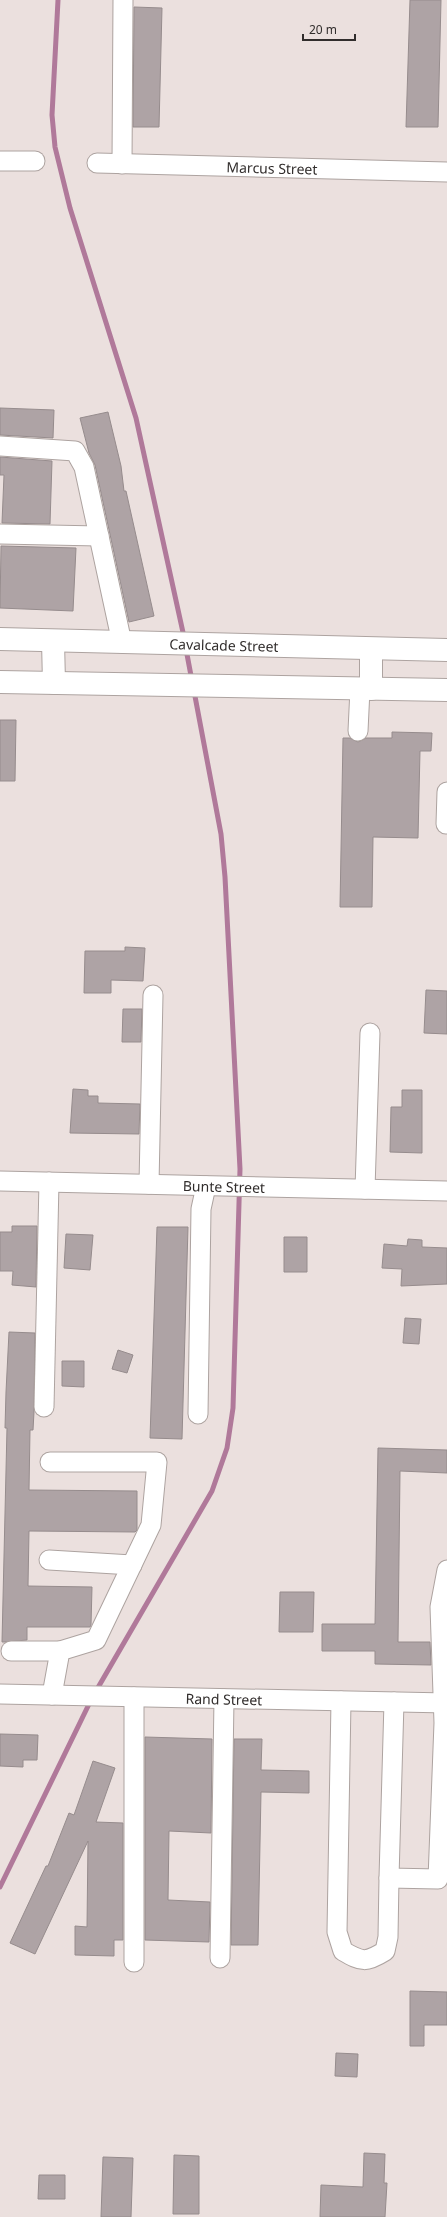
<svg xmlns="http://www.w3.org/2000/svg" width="447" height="2217" font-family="'Noto Sans',sans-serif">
<rect width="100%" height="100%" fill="#ebe0de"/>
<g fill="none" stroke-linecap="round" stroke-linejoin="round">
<!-- stream -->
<path stroke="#b0799a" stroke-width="5" d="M58,0L52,115L55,147L70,208L136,418L184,637
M186,649L192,681
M96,1691L212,1491L227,1448L233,1408L240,1169L225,877L221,834L194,691
M0,1887L91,1700"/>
</g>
<!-- building -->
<path fill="#aea3a5" stroke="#968c8d" d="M410,0H441L438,127H406Z
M134,7L162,8L159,127H133Z
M0,408L54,410L53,438L0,435Z
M108,412L121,466L124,491H126L154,616L129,622L95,465L89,453L80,418Z
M0,457L52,461L50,524L2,523L4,475H0Z
M1,546L76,548L73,611L0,608Z
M0,720H16L15,781H0Z
M392,732L432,733L431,751H420L418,838L373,837L372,907H340L343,738H350L358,742L366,738H392Z
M125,947L145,948L143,981L111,980V993H84L85,951H125Z
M426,990L447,991V1034L424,1033Z
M123,1009H142L141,1042H122Z
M73,1089L88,1090V1096H98V1103L140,1104L139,1134L70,1133Z
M402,1090H422V1153L390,1152L391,1107H402Z
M12,1226H37L36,1287L12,1285L13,1271H0V1232H12Z
M157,1227H188L182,1439L150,1438Z
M66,1234L93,1235L90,1270L64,1268Z
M284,1237H307V1272H284Z
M408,1239L422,1240V1247L447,1248V1284L401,1286L402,1269L382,1268L384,1244L407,1246Z
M405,1318L421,1319L419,1344L403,1343Z
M9,1332L35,1333L34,1412L33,1430H30L29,1490L137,1491V1530L135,1532L29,1531L28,1586L92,1587L91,1625L90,1627H27V1640L5,1642H2L7,1428H5L6,1392Z
M118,1350L133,1355L127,1373L112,1369Z
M62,1361H84V1387L62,1386Z
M378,1448L447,1450V1473L400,1471L398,1642H430L431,1665L375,1664V1651H322V1624H375Z
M280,1592H314L313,1632H279Z
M0,1734L38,1735L37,1760H23V1767L0,1766Z
M145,1737L212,1739L211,1833L169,1831L168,1900L210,1902L209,1942L145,1940Z
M234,1739H262L261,1770L309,1771V1793L261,1792L258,1945H231Z
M93,1761L115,1768L96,1822L123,1823V1940H114V1956L75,1955V1926L87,1927L88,1841L35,1954L10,1943L46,1866H48L69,1813L74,1815Z
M410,1991L447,1992V2025H424V2046H410Z
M336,2053L358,2054L357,2077L335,2076Z
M364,2153L385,2154L384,2183H387L385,2217H320L321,2185L363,2187Z
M174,2155L199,2156V2214H173Z
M103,2157L133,2158L131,2217H101Z
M39,2175H65V2199H38Z"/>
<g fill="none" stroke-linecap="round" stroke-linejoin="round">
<defs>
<g id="minor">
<path d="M0,161H35"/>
<path id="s1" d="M97,163L447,172"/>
<path d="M122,164L123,0"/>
<path d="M0,446L75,451L84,467L122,643"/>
<path d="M0,534L99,536"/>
<path d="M358,731L360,689"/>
<path d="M446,824L447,792"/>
<path id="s2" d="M0,1181L447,1191"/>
<path d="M149,1184L153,995"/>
<path d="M365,1189L370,1033"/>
<path d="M44,1407L49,1182"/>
<path d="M198,1414L201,1209L206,1186"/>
<path d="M50,1462H157L151,1525L96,1640L60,1651L52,1695"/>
<path d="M49,1560L132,1565"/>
<path d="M11,1651H60"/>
<path id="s3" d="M0,1694L447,1703"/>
<path d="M341,1701L337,1932L343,1951C362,1962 366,1963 385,1951L388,1937L389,1878"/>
<path d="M394,1702L389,1878L438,1879L444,1723L440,1607L447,1570"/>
<path d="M220,1958L224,1699"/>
<path d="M134,1962V1697"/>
</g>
<g id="major">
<path id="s4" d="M0,639L447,650"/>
<path d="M53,641L54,683"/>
<path d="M0,682L447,690"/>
<path d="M371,689V649"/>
</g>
</defs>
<!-- minor casing -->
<use href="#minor" stroke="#ada3a0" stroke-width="21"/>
<!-- major casing -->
<use href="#major" stroke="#ada3a0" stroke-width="24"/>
<!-- minor -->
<use href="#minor" stroke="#fff" stroke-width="19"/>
<!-- major -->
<use href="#major" stroke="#fff" stroke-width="22"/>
</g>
<g text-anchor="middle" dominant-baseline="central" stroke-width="3.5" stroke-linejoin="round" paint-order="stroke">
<!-- street labels -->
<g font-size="14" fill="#312d2c" stroke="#ebe0de">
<text stroke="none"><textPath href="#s1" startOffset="175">Marcus Street</textPath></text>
<text stroke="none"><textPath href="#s4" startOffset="224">Cavalcade Street</textPath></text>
<text stroke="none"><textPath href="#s2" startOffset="224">Bunte Street</textPath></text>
<text stroke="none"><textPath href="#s3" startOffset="224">Rand Street</textPath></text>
</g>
</g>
<!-- scale -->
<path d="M303 34v6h52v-6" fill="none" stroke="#312d2c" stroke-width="2"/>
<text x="309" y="34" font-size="12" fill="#312d2c" stroke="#ebe0de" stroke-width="3" paint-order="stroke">20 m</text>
</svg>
